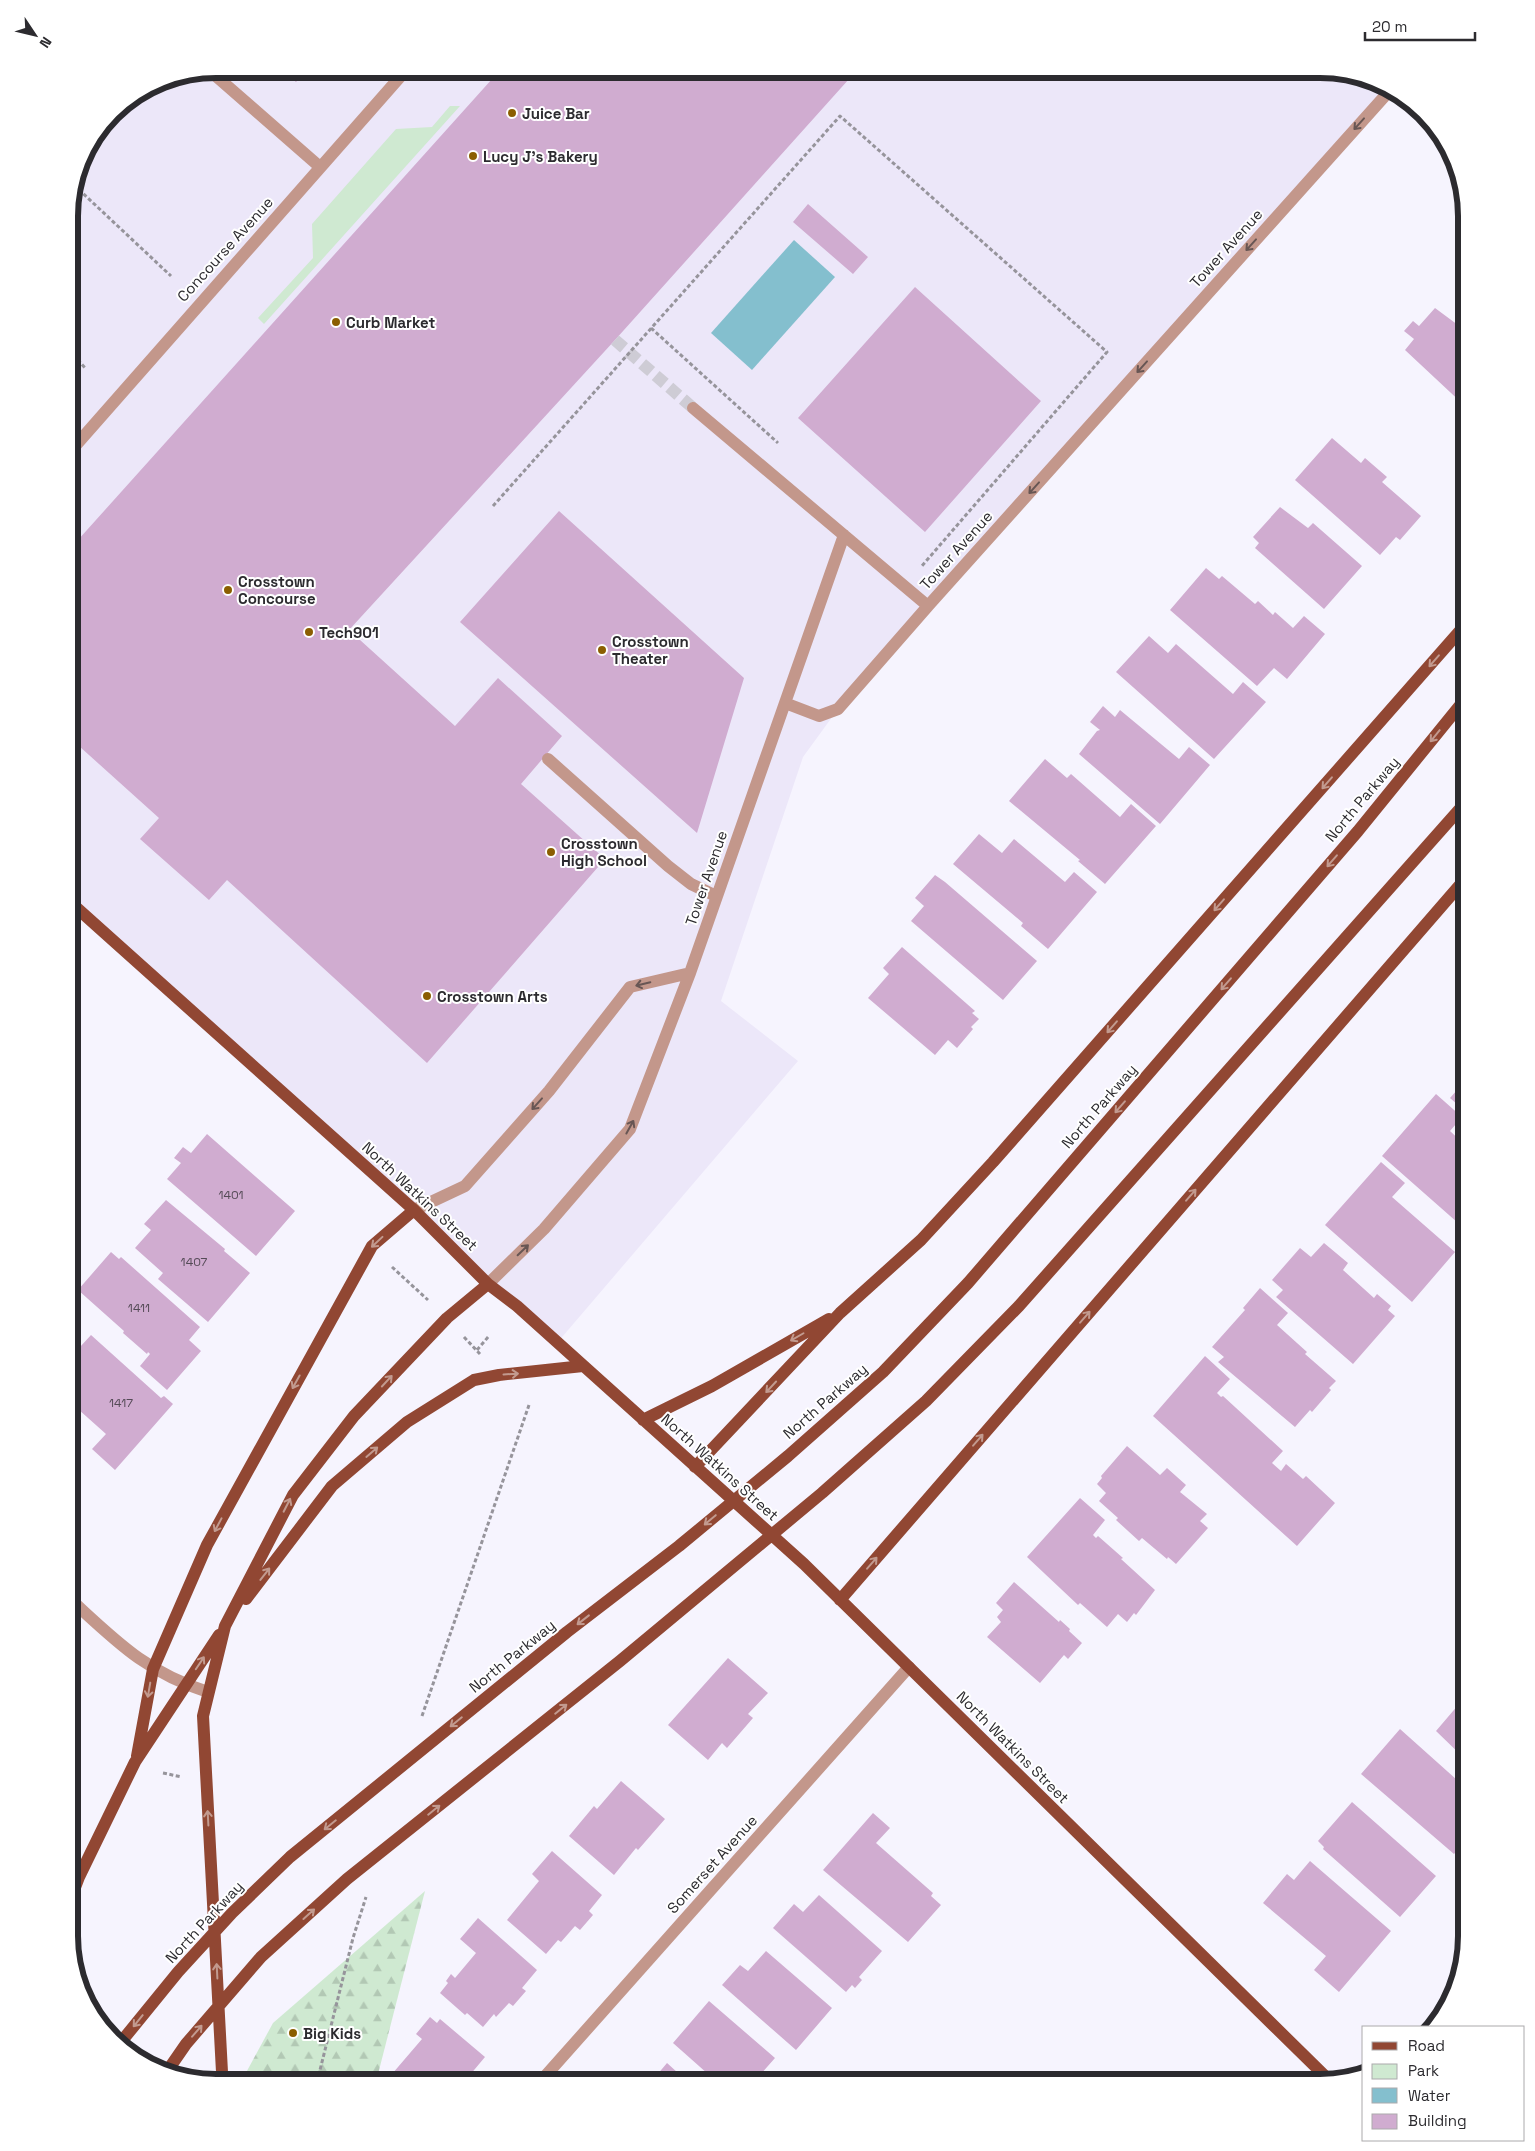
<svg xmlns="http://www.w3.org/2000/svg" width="1535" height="2151" font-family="'Space Grotesk',sans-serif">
<defs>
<pattern id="forest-firs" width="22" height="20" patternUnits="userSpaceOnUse" patternTransform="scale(1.25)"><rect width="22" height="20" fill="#cfe9d1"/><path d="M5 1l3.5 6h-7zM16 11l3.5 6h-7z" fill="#b2c8b4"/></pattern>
</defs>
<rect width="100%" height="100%" fill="#f6f4fe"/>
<!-- built -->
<path fill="#ece7f9" d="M216,69H1329L1392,88L838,709L803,757L721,1001L798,1061L557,1343L69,901V206L80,159L112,112L160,80Z"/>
<!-- green -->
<path fill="#cfe9d1" d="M450,106H460L264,324L258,318L313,258L312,224L396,129L432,127Z"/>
<!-- forest -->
<path fill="url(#forest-firs)" d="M425,1891L376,2082H241L273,2023Z"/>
<!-- water -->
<path fill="#84bfce" d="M794,240L835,277L752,370L711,333Z"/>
<!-- building -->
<path fill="#d0acd0" d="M281,69H308L296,82Z
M501,69H858L615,340L349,630L455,726L498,678L562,736L521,784L605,859L427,1063L227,880L209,900L140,839L159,818L69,737V550Z
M808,204L868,257L853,274L793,222Z
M915,287L1041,401L925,532L798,418Z
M1435,308L1466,331V407L1405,350L1414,339L1404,331L1413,321L1419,326Z
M1466,417V433L1458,426Z
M1332,438L1361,463L1365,458L1387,477L1382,482L1421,516L1400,540L1396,537L1380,555L1295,480Z
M1280,507L1308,528L1313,523L1362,566L1324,609L1255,548L1259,543L1253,537Z
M559,511L744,678L697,833L460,622Z
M1206,568L1219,579L1222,576L1255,604L1258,601L1273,615L1275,612L1293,628L1304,616L1325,634L1287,679L1274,668L1257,686L1170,610Z
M1149,636L1168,653L1176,644L1233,694L1243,682L1266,702L1214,759L1116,672Z
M1103,706L1115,717L1120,710L1179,759L1189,747L1210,765L1160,824L1079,754L1097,731L1100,730L1090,722Z
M1045,759L1067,778L1071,774L1120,817L1131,804L1156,826L1105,884L1078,861L1080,860L1009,801Z
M979,834L1002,853L1014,839L1065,882L1074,872L1097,892L1048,949L1021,926L1023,923L953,864Z
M935,875L945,882L1037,961L1003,1000L911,921L924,906L915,898Z
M902,947L975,1011L972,1013L979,1019L971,1027L973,1029L957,1048L948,1040L935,1055L868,998L889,974L883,968Z
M1466,1060V1112L1450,1098L1465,1081L1455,1073Z
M1436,1094L1462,1117L1450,1131L1466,1146V1230L1382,1156Z
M207,1134L295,1211L256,1256L167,1179L181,1163L174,1158L183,1147L191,1153Z
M1381,1162L1405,1183L1392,1197L1455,1252L1412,1302L1325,1225Z
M166,1200L225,1249L224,1251L250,1273L208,1322L158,1279L163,1273L135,1248L151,1230L144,1224Z
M1324,1243L1348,1263L1343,1270L1374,1298L1377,1294L1391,1306L1388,1310L1395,1316L1353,1364L1276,1297L1283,1290L1272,1280L1300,1248L1311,1257Z
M111,1252L119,1259L121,1257L200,1327L189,1340L201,1351L167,1390L140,1366L150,1354L148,1352L147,1354L123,1333L124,1331L78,1290Z
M1260,1288L1288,1313L1277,1325L1307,1352L1305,1354L1336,1381L1329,1388L1331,1390L1312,1412L1310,1410L1295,1427L1218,1362L1224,1357L1212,1347L1245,1310L1243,1308Z
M91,1335L161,1398L164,1396L173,1404L115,1470L92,1449L106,1434L69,1401V1359Z
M1205,1356L1230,1379L1217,1393L1221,1397L1223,1396L1283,1451L1272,1463L1281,1471L1286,1464L1303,1479L1306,1476L1335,1503L1297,1546L1153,1416Z
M1127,1446L1160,1475L1167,1468L1186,1485L1180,1492L1207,1514L1200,1521L1208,1528L1176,1564L1168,1557L1167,1559L1142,1538L1139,1541L1116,1520L1118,1518L1099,1501L1106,1493L1097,1484L1102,1478L1101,1476Z
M1080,1498L1105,1520L1093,1535L1096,1538L1098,1536L1123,1558L1121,1559L1155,1590L1136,1615L1134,1613L1127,1622L1118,1614L1107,1627L1080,1603L1078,1605L1027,1557Z
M1014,1582L1059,1622L1060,1620L1070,1629L1069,1631L1082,1643L1068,1659L1064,1655L1040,1683L987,1637L1001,1622L997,1617L1003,1610L996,1603Z
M728,1658L768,1693L748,1714L753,1718L727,1748L722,1743L708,1760L668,1725Z
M1459,1704L1465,1709L1466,1707V1760L1436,1731Z
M1400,1729L1466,1788V1827L1463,1826L1466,1829V1841L1454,1854L1361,1774Z
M621,1781L665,1819L638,1850L636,1848L614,1875L569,1836L594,1806L597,1809Z
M1352,1802L1436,1876L1400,1917L1323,1849L1324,1847L1318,1841Z
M873,1813L890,1828L876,1843L933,1893L931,1896L941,1905L908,1942L823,1870Z
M552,1851L602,1895L589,1911L593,1915L580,1930L575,1926L561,1942L558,1940L546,1954L507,1920L539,1881L532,1874Z
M1310,1861L1391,1931L1339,1992L1314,1970L1326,1956L1263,1903L1287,1874L1294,1880Z
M819,1895L882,1951L859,1977L862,1980L855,1988L852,1985L846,1992L773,1928L794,1904L803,1912Z
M478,1918L537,1970L522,1988L526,1991L513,2006L509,2003L496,2017L494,2014L483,2027L467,2013L465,2015L440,1993L448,1983L446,1981L451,1974L455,1978L476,1953L460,1939Z
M766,1951L832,2008L796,2050L722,1985L740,1965L748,1971Z
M709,2001L775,2058L754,2082H717L673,2043Z
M430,2017L437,2023L440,2019L485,2057L464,2082H388L386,2081L422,2039L416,2034Z
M667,2063L688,2082H651Z"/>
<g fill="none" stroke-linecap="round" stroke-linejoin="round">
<!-- minor-tunnel -->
<path stroke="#ceccd5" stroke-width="12" stroke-dasharray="12 6" stroke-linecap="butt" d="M615,340L693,408"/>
<!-- path -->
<path stroke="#96949b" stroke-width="3" stroke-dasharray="4 2.5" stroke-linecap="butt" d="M74,185L171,276
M651,328L778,443
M69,350L86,369
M493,506L840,116L1107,352L921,567
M392,1267L428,1300
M464,1337L480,1354
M477,1350L489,1336
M422,1716L529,1405
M163,1773L182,1777
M317,2082L353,1938L366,1897"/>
<!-- minor -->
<path stroke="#c3978b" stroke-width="12" d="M209,70L320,167
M693,408L928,606L1392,88
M69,453L407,69
M785,703L819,716L838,709L928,606
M548,759L668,866L691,884L716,896
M414,1210L465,1186L549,1091L630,987L690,973
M488,1284L544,1229L630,1129L690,973L844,535
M69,1598C116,1641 145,1672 208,1692
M540,2082L909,1667"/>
<!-- major -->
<path stroke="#914733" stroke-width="12" d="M69,901L414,1210L488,1284L517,1306L804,1564L1329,2080
M643,1420L712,1386L829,1319
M695,1467L840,1313L921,1240L993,1162L1466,624
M246,1599L332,1486L407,1422L474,1380L499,1375L583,1366
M840,1600L1466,878
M137,1756L153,1669L207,1545L372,1246L414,1210
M69,1903L79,1877L135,1762L219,1635
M121,2042L178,1972L232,1913L290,1857L567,1632L679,1546L788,1456L883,1372L968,1283L1358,831L1466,698
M168,2070L186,2044L261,1957L347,1879L620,1661L822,1493L926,1401L1019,1306L1466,802
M221,2082L222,2072L203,1716L225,1626L293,1495L354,1416L447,1318L488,1284"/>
</g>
<!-- one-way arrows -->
<defs><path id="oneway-shaft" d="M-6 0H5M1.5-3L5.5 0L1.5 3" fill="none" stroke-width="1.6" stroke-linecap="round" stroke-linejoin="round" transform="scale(1.25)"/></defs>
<g stroke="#685654">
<use href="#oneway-shaft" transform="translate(1359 124) rotate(132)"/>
<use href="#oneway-shaft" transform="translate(1251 245) rotate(132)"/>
<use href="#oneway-shaft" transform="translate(1142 367) rotate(132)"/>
<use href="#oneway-shaft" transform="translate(1034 488) rotate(132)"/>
<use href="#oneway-shaft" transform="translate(643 984) rotate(167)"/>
<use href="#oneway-shaft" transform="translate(537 1104) rotate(132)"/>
<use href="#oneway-shaft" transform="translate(630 1127) rotate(-61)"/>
<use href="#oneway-shaft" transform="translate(523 1250) rotate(-44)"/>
</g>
<g stroke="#c29a8f">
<use href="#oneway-shaft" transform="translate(1434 661) rotate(131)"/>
<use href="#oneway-shaft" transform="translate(1435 736) rotate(129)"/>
<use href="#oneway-shaft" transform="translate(1327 783) rotate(131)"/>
<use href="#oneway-shaft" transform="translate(1332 861) rotate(131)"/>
<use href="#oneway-shaft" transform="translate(1219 905) rotate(131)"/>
<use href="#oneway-shaft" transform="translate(1226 984) rotate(131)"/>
<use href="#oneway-shaft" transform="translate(1112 1027) rotate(131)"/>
<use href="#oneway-shaft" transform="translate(1120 1107) rotate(131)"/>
<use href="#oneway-shaft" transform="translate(1191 1195) rotate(-49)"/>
<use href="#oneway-shaft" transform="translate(377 1242) rotate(137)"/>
<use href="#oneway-shaft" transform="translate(1085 1317) rotate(-49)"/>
<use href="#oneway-shaft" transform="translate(797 1337) rotate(150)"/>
<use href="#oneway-shaft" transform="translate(511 1374) rotate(-3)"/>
<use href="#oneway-shaft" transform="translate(387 1381) rotate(-47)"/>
<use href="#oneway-shaft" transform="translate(296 1382) rotate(119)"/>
<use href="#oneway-shaft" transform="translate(771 1387) rotate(133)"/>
<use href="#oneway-shaft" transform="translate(978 1440) rotate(-49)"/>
<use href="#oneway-shaft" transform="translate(372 1452) rotate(-41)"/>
<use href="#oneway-shaft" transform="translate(287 1505) rotate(-63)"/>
<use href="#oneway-shaft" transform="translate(710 1520) rotate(140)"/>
<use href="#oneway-shaft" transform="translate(218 1525) rotate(118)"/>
<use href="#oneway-shaft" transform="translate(872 1563) rotate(-49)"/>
<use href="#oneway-shaft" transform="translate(265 1574) rotate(-52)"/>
<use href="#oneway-shaft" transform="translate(583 1620) rotate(142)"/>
<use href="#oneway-shaft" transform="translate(200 1663) rotate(-56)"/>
<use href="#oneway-shaft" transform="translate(149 1690) rotate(100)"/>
<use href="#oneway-shaft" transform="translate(561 1709) rotate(-39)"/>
<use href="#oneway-shaft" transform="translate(456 1722) rotate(141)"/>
<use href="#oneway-shaft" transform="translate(434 1810) rotate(-39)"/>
<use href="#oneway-shaft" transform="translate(208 1818) rotate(-93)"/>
<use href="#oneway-shaft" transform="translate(330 1825) rotate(141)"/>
<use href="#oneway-shaft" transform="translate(309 1914) rotate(-42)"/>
<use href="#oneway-shaft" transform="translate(217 1971) rotate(-93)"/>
<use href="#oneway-shaft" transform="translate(138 2021) rotate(129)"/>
<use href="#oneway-shaft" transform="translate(197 2031) rotate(-49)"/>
</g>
<!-- markers -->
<g fill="#8b5e01" stroke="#fff" stroke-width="2">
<circle cx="512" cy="113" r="5"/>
<circle cx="473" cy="156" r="5"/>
<circle cx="336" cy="322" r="5"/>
<circle cx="228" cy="590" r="5"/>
<circle cx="309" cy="632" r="5"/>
<circle cx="602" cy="650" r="5"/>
<circle cx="551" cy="852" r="5"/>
<circle cx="427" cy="996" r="5"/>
<circle cx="293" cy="2033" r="5"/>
</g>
<g text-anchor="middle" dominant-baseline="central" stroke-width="4" stroke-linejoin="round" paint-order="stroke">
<!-- number labels -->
<g font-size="12" fill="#554b57">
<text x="231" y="1195">1401</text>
<text x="194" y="1262">1407</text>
<text x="139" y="1308">1411</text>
<text x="121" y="1403">1417</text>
</g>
<!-- poi labels -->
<g font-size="15" font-weight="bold" fill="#2c2b2f" stroke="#fff" text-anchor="start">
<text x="522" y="113">Juice Bar</text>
<text x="483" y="156">Lucy J's Bakery</text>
<text x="346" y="322">Curb Market</text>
<text x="238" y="581">Crosstown<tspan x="238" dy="17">Concourse</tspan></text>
<text x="319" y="632">Tech901</text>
<text x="612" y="641">Crosstown<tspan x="612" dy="17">Theater</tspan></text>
<text x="561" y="843">Crosstown<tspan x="561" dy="17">High School</tspan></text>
<text x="437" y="996">Crosstown Arts</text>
<text x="303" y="2033">Big Kids</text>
</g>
<!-- street labels -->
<g font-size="15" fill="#2c2b2f" stroke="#fff">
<text transform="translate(1226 248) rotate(-48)">Tower Avenue</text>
<text transform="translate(225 249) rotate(-48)">Concourse Avenue</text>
<text transform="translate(956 550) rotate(-48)">Tower Avenue</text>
<text transform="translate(1362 799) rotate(-50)">North Parkway</text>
<text transform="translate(706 878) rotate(-71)">Tower Avenue</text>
<text transform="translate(1099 1106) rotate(-49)">North Parkway</text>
<text transform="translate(420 1196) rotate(43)">North Watkins Street</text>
<text transform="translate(825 1401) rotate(-41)">North Parkway</text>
<text transform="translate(720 1467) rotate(42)">North Watkins Street</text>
<text transform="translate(512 1656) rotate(-39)">North Parkway</text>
<text transform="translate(1013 1747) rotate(45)">North Watkins Street</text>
<text transform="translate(712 1864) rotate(-48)">Somerset Avenue</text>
<text transform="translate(204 1922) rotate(-47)">North Parkway</text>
</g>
</g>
<!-- crop -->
<path d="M0 0H1535V2151H0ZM216 78H1320A138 138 0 0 1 1458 216V1936A138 138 0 0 1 1320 2074H216A138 138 0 0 1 78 1936V216A138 138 0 0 1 216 78Z" fill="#fff" fill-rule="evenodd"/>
<path fill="none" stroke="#2c2b2f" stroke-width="6" d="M216 78H1320A138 138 0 0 1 1458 216V1936A138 138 0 0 1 1320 2074H216A138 138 0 0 1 78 1936V216A138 138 0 0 1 216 78Z"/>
<!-- legend -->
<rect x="1362" y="2026" width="162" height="115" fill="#ffffff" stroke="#abaaac"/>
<rect x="1372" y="2042" width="25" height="8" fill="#914733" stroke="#abaaac"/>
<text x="1408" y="2051" font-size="15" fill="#2c2b2f">Road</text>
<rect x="1372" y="2064" width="25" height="15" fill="#cfe9d1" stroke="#abaaac"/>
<text x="1408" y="2076" font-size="15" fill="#2c2b2f">Park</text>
<rect x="1372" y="2088" width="25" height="15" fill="#84bfce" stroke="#abaaac"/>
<text x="1408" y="2101" font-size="15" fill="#2c2b2f">Water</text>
<rect x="1372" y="2114" width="25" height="15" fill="#d0acd0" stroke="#abaaac"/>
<text x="1408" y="2126" font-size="15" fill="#2c2b2f">Building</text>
<!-- north arrow -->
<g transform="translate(35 35) rotate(125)" stroke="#ffffff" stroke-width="4" paint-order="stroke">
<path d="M0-4L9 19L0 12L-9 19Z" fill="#2c2b2f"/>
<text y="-8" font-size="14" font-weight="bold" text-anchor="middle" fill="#2c2b2f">N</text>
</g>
<!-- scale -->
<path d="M1365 32v8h110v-8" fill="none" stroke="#2c2b2f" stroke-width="2.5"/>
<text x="1372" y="32" font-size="15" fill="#2c2b2f" stroke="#ffffff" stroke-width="4" paint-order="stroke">20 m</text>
</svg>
